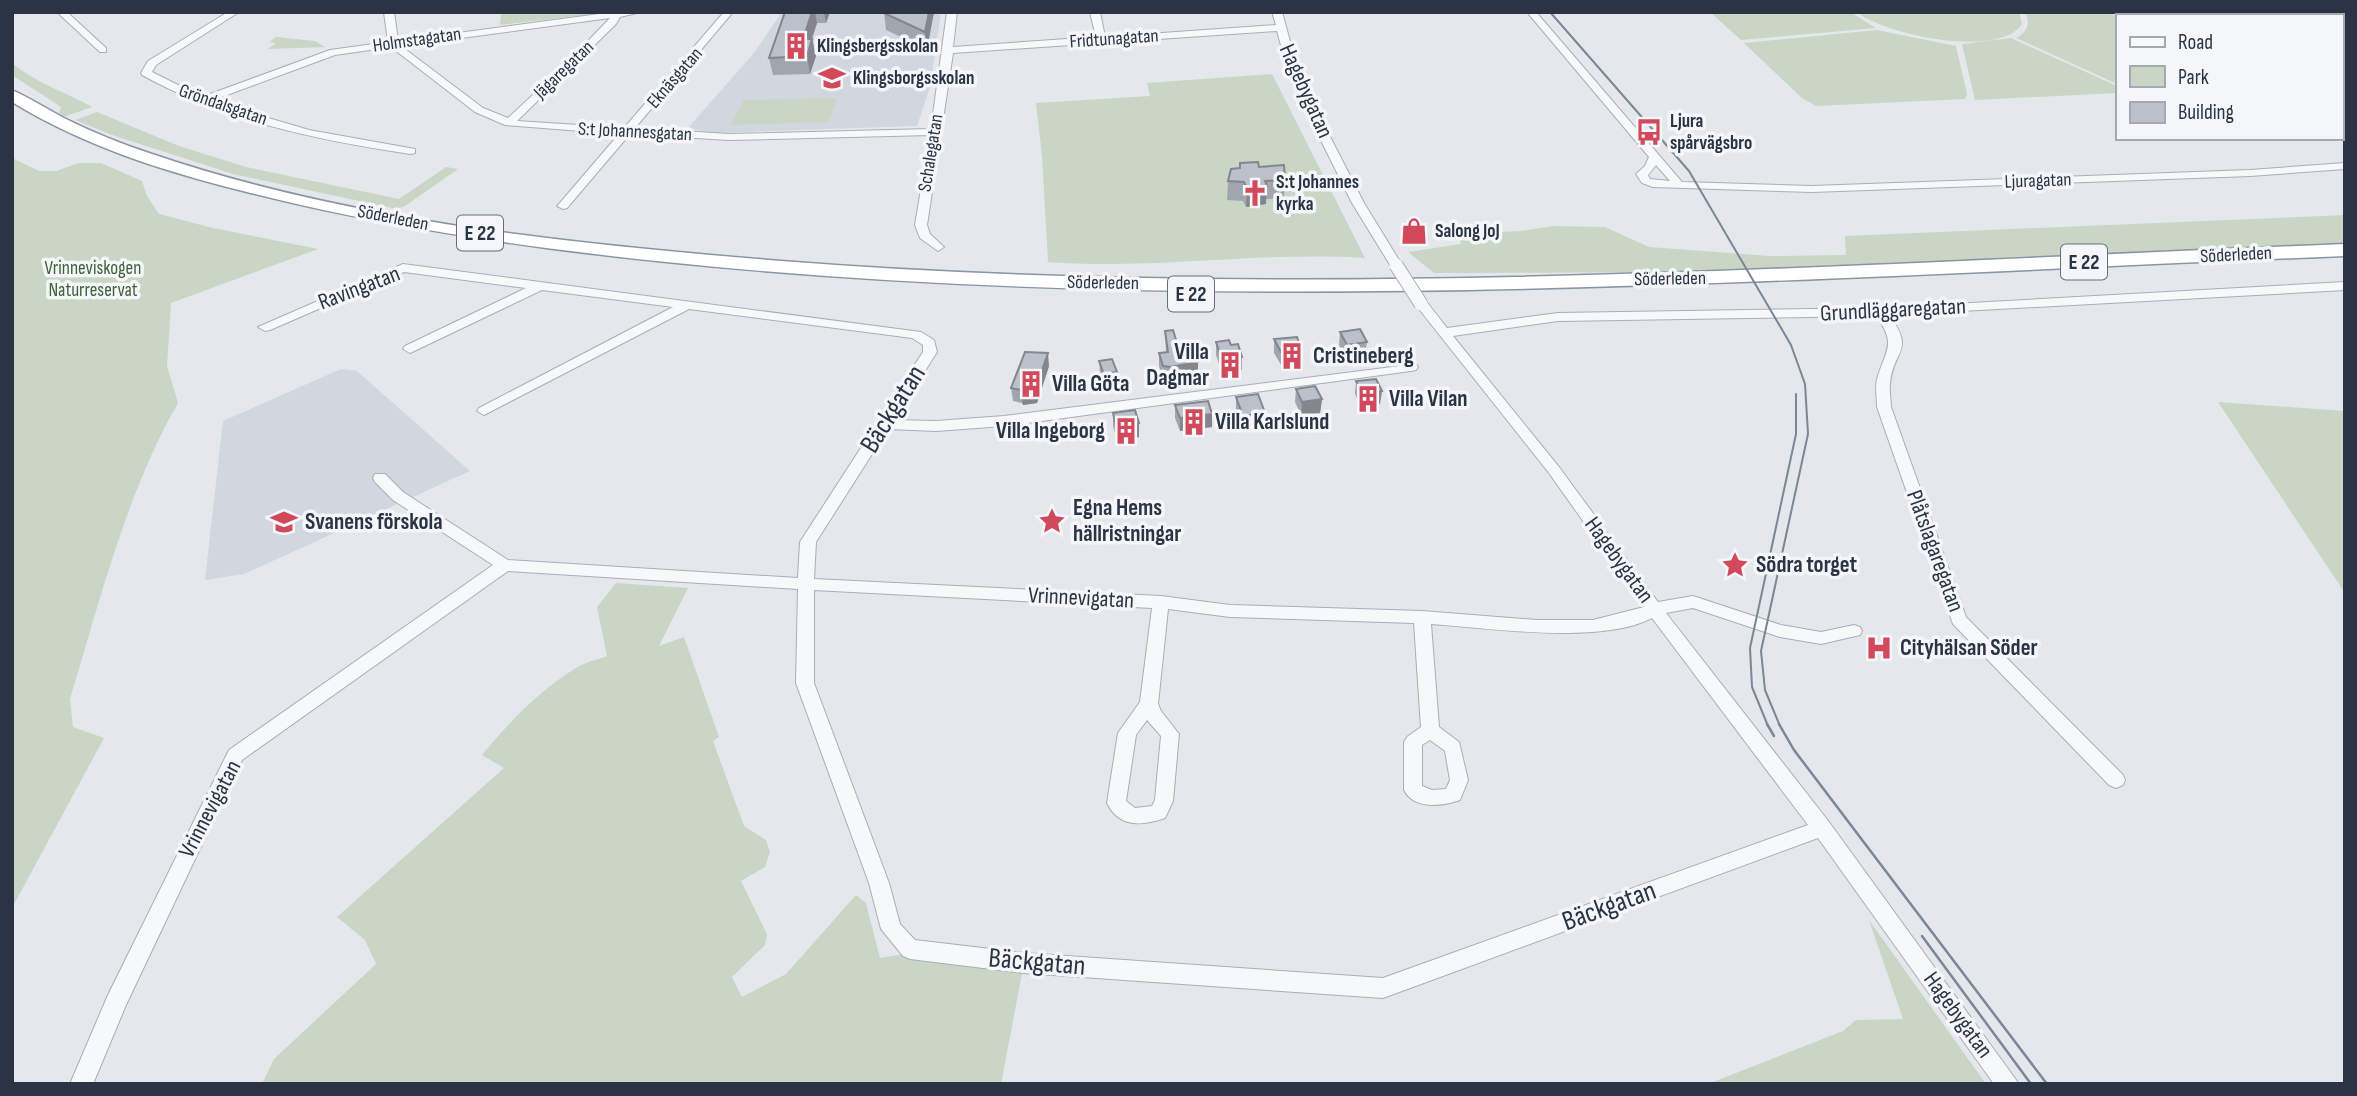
<svg xmlns="http://www.w3.org/2000/svg" width="2357" height="1096" font-family="'Sofia Sans Condensed',sans-serif">
<rect width="100%" height="100%" fill="#e4e7ec"/>
<!-- built -->
<path fill="#d2d6de" d="M782,12H941L930,87L917,126L713,133L688,128L754,53Z
M341,369L357,371L470,471L244,574L205,580L223,421Z"/>
<!-- green -->
<path fill="#c9d6c5" d="M501,12H611L500,25Z
M1710,12H1850L1876,28L1741,40Z
M1857,12H2019L2022,24C2000,59 1884,35 1857,12Z
M2024,12H2107L2117,16V84L2016,38C2027,33 2032,22 2024,12Z
M1877,30L1956,46L1967,94L1965,99L1816,106L1802,98L1744,43Z
M276,37L315,41L325,47L268,49L276,43L269,42Z
M2011,38L2117,86V93L1975,100L1962,44Z
M12,63C36,83 65,92 92,107L64,117L59,113L61,107L12,75Z
M1272,74L1365,258C1259,251 1154,270 1048,262L1042,156L1036,103L1150,96L1147,83Z
M837,98L829,122L731,125L744,100Z
M97,112L179,146L246,167L399,199L446,167L458,169L405,206L397,209L233,174L112,135L75,120Z
M12,158L39,171H56L79,163H101L142,181L147,196L159,214L213,228L318,249L171,303L167,366L178,403C126,494 100,600 70,699L73,727L104,738L12,908Z
M2345,215V245L1696,272L1434,273L1408,252L1461,244L1458,234L1520,231L1554,226L1605,227L1649,247L1770,256L1846,255L1845,236Z
M2218,402L2345,411V593Z
M616,583L688,588L659,646L684,637L719,737L713,741L744,826L766,840L770,852L765,867L741,881L767,934L765,945L732,977L742,997L786,974L856,895L866,903L880,958L905,954L1024,963L1001,1084H262L274,1059L376,964L365,940L337,917L504,768L482,755C508,723 541,689 576,668C585,662 597,660 607,656L597,607Z
M1869,920L1986,1084H1708L1843,1031L1856,1020L1903,1019Z"/>
<g fill="none" stroke-linecap="round" stroke-linejoin="round">
<defs>
<path id="minor" d="M57,12H67L106,48V52H100Z
M228,12H239L156,65L152,72L202,97L330,50L388,42L384,12H394L398,41L614,12H641L620,17L616,24L517,121L624,128L724,12H733L635,128L729,134L931,129L947,12H957L953,47L1096,37L1090,12H1100L1105,37L1276,25L1272,12H1282L1300,78L1364,203L1402,265L1400,268H1392L1352,203L1290,78L1277,31L953,53L927,225L930,234L944,247L938,251L920,238L915,225L930,135L729,140L630,134L567,208L563,209L557,206L559,204L619,134L505,125L475,112L391,47L335,55L211,101L309,130L415,149V153L411,154C317,140 226,121 142,75L141,73L148,61ZM610,18L565,65L508,118L483,108L401,46Z
M1527,12H1536L1682,182L1812,186L2250,170L2345,163V169L2250,176L1812,192L1653,187L1642,183L1636,174L1645,166L1649,157ZM1656,165L1670,181L1650,179L1648,175Z
M2222,12H2234L2239,16H2227Z
M2341,53L2345,54V60L2341,59Z
M403,264L921,332L934,340L937,352L894,420L936,421L1004,416L1416,364L1418,367L1416,370L1411,371L1004,426L936,431L888,429L816,542L814,579L1161,596L1230,605L1422,611L1537,620H1593L1644,607L1549,473L1415,304L1416,301H1426L1447,328L1558,313L1880,308L2345,282V290L1889,315C1916,352 1893,349 1890,384C1889,391 1891,400 1891,407L1966,617L2123,775L2125,780L2123,785L2116,788L2109,785L1953,624L1877,407C1877,398 1875,387 1877,379C1886,349 1897,344 1876,316L1558,321L1453,336L1559,467L1658,602L1693,596L1781,625L1821,632L1854,625L1860,627L1862,631L1860,635L1821,644L1780,637L1693,608L1666,613L1829,822L2019,1084H1994L1818,838L1383,998L1024,973L910,959L903,956L881,929L869,883L796,683L798,589L508,571L242,760L126,1005L93,1084H70L108,995L229,750L493,565L393,500L375,482L373,478L375,474H385L403,492L508,560L798,578L800,542L923,352V345L912,338L689,309L484,415L477,411L479,408L673,307L542,290L410,353L403,349L405,346L526,288L404,272L270,330L265,331L258,327ZM814,590L1152,608L1140,702L1118,733L1107,803C1119,828 1142,826 1165,818L1173,801L1179,734L1161,711L1158,704L1168,609L1230,617L1414,623L1421,727L1407,737L1404,742V790C1414,810 1443,806 1460,800L1468,780L1459,742L1439,727L1431,624C1488,628 1601,645 1652,618L1808,825L1383,978L1024,953L915,940L900,924L889,883L814,683ZM1147,720L1161,736L1155,800L1152,806L1135,808L1126,801L1136,735ZM1430,740L1445,751L1450,780L1446,789L1432,790L1422,786V745Z"/>
<path id="highway" d="M12,90C30,98 47,109 64,118C92,132 122,144 152,154C353,222 571,244 781,261C1302,302 1824,265 2345,244V256C1746,280 1143,326 546,248C444,234 343,217 243,191C163,171 84,146 12,102Z"/>
</defs>
<!-- minor casing -->
<use href="#minor" stroke="#a9aeb7" stroke-width="2"/>
<!-- highway casing -->
<use href="#highway" stroke="#8b94a3" stroke-width="3"/>
<!-- minor -->
<use href="#minor" fill="#f7f8fa" fill-rule="evenodd"/>
<!-- highway -->
<use href="#highway" fill="#fff" fill-rule="evenodd"/>
<!-- tram-far1 -->
<path stroke="#7d8696" stroke-width="2" d="M1550,12L1689,171L1791,345L1805,384L1808,434L1761,651L1765,690L1780,726
M1768,726L1752,687L1750,648L1796,434V394"/>
<!-- tram -->
<path stroke="#7d8696" stroke-width="2.5" d="M1767,724L1774,736
M1779,724L1794,750L2047,1084
M1922,936L2031,1084"/>
<defs>
<path id="minor-bridge" d="M1396,265L1421,304"/>
</defs>
<!-- minor-bridge casing -->
<use href="#minor-bridge" stroke="#a9aeb7" stroke-width="15" stroke-linecap="butt"/>
<!-- minor-bridge -->
<use href="#minor-bridge" stroke="#f7f8fa" stroke-width="13"/>
</g>
<!-- wall -->
<path fill="#a1a5ae" d="M785,12H830L826,23H817L812,39L816,56L810,74L773,75L769,58Z
M884,12H934L927,49L886,30Z
M1259,167L1285,180L1284,198L1266,199V204L1246,207L1243,201L1227,200L1228,181Z
M1165,331L1180,353L1198,375L1171,380L1163,379L1159,366V353L1166,352Z
M1340,332L1367,342L1365,355L1345,358L1339,345Z
M1274,339L1301,349L1300,362L1281,365L1274,353Z
M1216,342L1231,345L1242,357V370L1222,372L1216,355Z
M1099,361L1117,372V385L1105,387L1100,374Z
M1049,366L1037,403L1023,405L1022,403L1013,401L1011,388Z
M1356,381L1380,404L1361,407L1355,394Z
M1296,389L1322,399L1320,413L1301,415L1295,402Z
M1236,397L1265,413V426L1243,429L1236,410Z
M1175,405L1212,414V427L1180,431L1175,418Z
M1113,413L1139,437L1117,440L1113,426Z"/>
<!-- shaded-wall -->
<path fill="#83868d" d="M812,12H815L817,23L806,56L803,39Z
M824,12H830L826,23Z
M929,12H934L927,49L925,32Z
M812,39L816,56L810,74L807,56Z
M1267,186L1266,204L1246,207L1247,188Z
M1301,349L1300,362L1281,365V352Z
M1048,353L1049,366L1037,403L1023,405L1021,392Z
M1198,362V375L1171,380V367Z
M1117,372V385L1105,387L1104,374Z
M1382,391L1380,404L1361,407L1363,394Z
M1322,399L1320,413L1301,415L1302,402Z
M1265,413V426L1243,429V416Z
M1212,414V427L1180,431V418Z
M1139,423V437L1117,440L1116,426Z"/>
<!-- building -->
<path fill="#bbc0ca" stroke="#83868d" stroke-width="2" d="M785,12H812L803,39H812L807,56L769,58Z
M884,12H929L925,32L884,13Z
M1258,162L1259,167L1284,165L1285,180L1265,181L1267,186L1247,188L1244,182L1228,181L1231,169L1240,168V163Z
M1360,329L1367,342L1347,345L1340,332Z
M1173,330L1180,353H1197L1198,362L1171,367L1163,366L1159,353L1168,352L1165,331Z
M1297,337L1301,349L1281,352L1274,339Z
M1229,340L1231,345L1238,344L1242,357L1222,359L1216,342Z
M1025,352L1048,353L1035,390L1021,392V390L1011,388Z
M1112,359L1117,372L1104,374L1099,361Z
M1376,379L1382,391L1363,394L1356,381Z
M1315,386L1322,399L1302,402L1296,389Z
M1258,394L1265,413L1243,416L1236,397Z
M1208,401L1212,414L1180,418L1175,405Z
M1135,410L1139,423L1116,426L1113,413Z"/>
<!-- icons -->
<defs>
<symbol id="building-bare" viewBox="-9 -9 18 18"><path d="M-4-6H4V6H1V3H-1V6H-4ZM-2.5-4.3h1.7v1.8h-1.7ZM.8-4.3h1.7v1.8H.8ZM-2.5-1h1.7V.8h-1.7ZM.8-1h1.7V.8H.8Z" fill="#d1495b" stroke="#f4f6f9" stroke-width="2.5" paint-order="stroke"/></symbol>
<symbol id="school-bare" viewBox="-9 -9 18 18"><path d="M0-5L7-2L0 1L-7-2ZM-4 1L0 2.5L4 1V4Q0 6-4 4Z" fill="#d1495b" stroke="#f4f6f9" stroke-width="2.5" paint-order="stroke"/></symbol>
<symbol id="bus-bare" viewBox="-9 -9 18 18"><path d="M-5-6H5V4H4V6H2V4H-2V6H-4V4H-5ZM-3.5-4V0h7V-4ZM-3.5 1.2v1.5H-2V1.2ZM2 1.2v1.5H3.5V1.2Z" fill="#d1495b" stroke="#f4f6f9" stroke-width="2.5" paint-order="stroke"/></symbol>
<symbol id="church-bare" viewBox="-9 -9 18 18"><path d="M-1.2-6h2.4v3.5h3.3v2.4h-3.3V6h-2.4V-.1h-3.3v-2.4h3.3Z" fill="#d1495b" stroke="#f4f6f9" stroke-width="2.5" paint-order="stroke"/></symbol>
<symbol id="shop-bare" viewBox="-9 -9 18 18"><path d="M-5-2.5h2.3a2.7 3.5 0 0 1 5.4 0H5L5.5 6h-11ZM-1.5-2.5h3a1.5 2.3 0 0 0-3 0Z" fill="#d1495b" stroke="#f4f6f9" stroke-width="2.5" paint-order="stroke"/></symbol>
<symbol id="sight-bare" viewBox="-9 -9 18 18"><path d="M0-6L1.8-2.2L6-1.7L2.9 1.2L3.7 5.4L0 3.3L-3.7 5.4L-2.9 1.2L-6-1.7L-1.8-2.2Z" fill="#d1495b" stroke="#f4f6f9" stroke-width="2.5" paint-order="stroke"/></symbol>
<symbol id="hospital-bare" viewBox="-9 -9 18 18"><path d="M-5-5h3v3.5h4V-5h3V5h-3V1.5h-4V5h-3Z" fill="#d1495b" stroke="#f4f6f9" stroke-width="2.5" paint-order="stroke"/></symbol>
</defs>
<g fill-rule="evenodd">
<use href="#building-bare" x="777" y="27" width="38" height="38"/>
<use href="#school-bare" x="813" y="59" width="38" height="38"/>
<use href="#bus-bare" x="1630" y="113" width="38" height="38"/>
<use href="#church-bare" x="1236" y="174" width="38" height="38"/>
<use href="#shop-bare" x="1395" y="212" width="38" height="38"/>
<use href="#building-bare" x="1273" y="337" width="38" height="38"/>
<use href="#building-bare" x="1211" y="346" width="38" height="38"/>
<use href="#building-bare" x="1012" y="365" width="38" height="38"/>
<use href="#building-bare" x="1349" y="380" width="38" height="38"/>
<use href="#building-bare" x="1175" y="403" width="38" height="38"/>
<use href="#building-bare" x="1107" y="412" width="38" height="38"/>
<use href="#sight-bare" x="1033" y="502" width="38" height="38"/>
<use href="#school-bare" x="265" y="503" width="38" height="38"/>
<use href="#sight-bare" x="1716" y="546" width="38" height="38"/>
<use href="#hospital-bare" x="1860" y="629" width="38" height="38"/>
</g>
<g text-anchor="middle" dominant-baseline="central" stroke-width="7" stroke-linejoin="round" paint-order="stroke">
<!-- far-street labels -->
<g font-size="19" fill="#2b3445" stroke="#f4f6f9">
<text transform="translate(1114 39) rotate(-4)">Fridtunagatan</text>
<text transform="translate(417 40) rotate(-8)">Holmstagatan</text>
<text transform="translate(564 70) rotate(-44)">Jägaregatan</text>
<text transform="translate(675 78) rotate(-49)">Eknäsgatan</text>
<text transform="translate(223 105) rotate(19)">Gröndalsgatan</text>
<text transform="translate(635 132) rotate(3)">S:t Johannesgatan</text>
<text transform="translate(931 153) rotate(-81)">Schalegatan</text>
<text transform="translate(2038 181) rotate(-2)">Ljuragatan</text>
<text transform="translate(393 218) rotate(11)">Söderleden</text>
<text transform="translate(2236 255) rotate(-3)">Söderleden</text>
<text transform="translate(1670 279) rotate(-1)">Söderleden</text>
<text transform="translate(1103 283) rotate(1)">Söderleden</text>
</g>
<!-- far-poi labels -->
<g font-size="19" font-weight="bold" fill="#2b3445" stroke="#f4f6f9" text-anchor="start">
<text x="817" y="46">Klingsbergsskolan</text>
<text x="853" y="78">Klingsborgsskolan</text>
<text x="1670" y="121">Ljura<tspan x="1670" dy="22">spårvägsbro</tspan></text>
<text x="1276" y="182">S:t Johannes<tspan x="1276" dy="22">kyrka</tspan></text>
<text x="1435" y="231">Salong JoJ</text>
</g>
<!-- far-park labels -->
<g font-size="19" fill="#3f6138" stroke="#f4f6f9">
<text x="93" y="268">Vrinneviskogen<tspan x="93" dy="22">Naturreservat</tspan></text>
</g>
<!-- shield labels -->
<g fill="#f4f6f9" stroke="#676e7b" stroke-width="2">
<rect x="457" y="215.5" width="46" height="35" rx="5"/>
<rect x="2061" y="244.5" width="46" height="35" rx="5"/>
<rect x="1168" y="276.5" width="46" height="35" rx="5"/>
</g>
<g font-size="21" font-weight="bold" fill="#2b3445">
<text x="480" y="233">E 22</text>
<text x="2084" y="262">E 22</text>
<text x="1191" y="294">E 22</text>
</g>
<!-- street labels -->
<g font-size="23" fill="#2b3445" stroke="#f4f6f9">
<text transform="translate(1306 91) rotate(66)">Hagebygatan</text>
<text transform="translate(359 288) rotate(-21)">Ravingatan</text>
<text transform="translate(1893 310) rotate(-3)">Grundläggaregatan</text>
<text transform="translate(1935 551) rotate(70)">Plåtslagaregatan</text>
<text transform="translate(1619 560) rotate(54)">Hagebygatan</text>
<text transform="translate(1081 598) rotate(3)">Vrinnevigatan</text>
<text transform="translate(210 809) rotate(-62)">Vrinnevigatan</text>
<text transform="translate(1958 1015) rotate(54)">Hagebygatan</text>
</g>
<!-- poi labels -->
<g font-size="23" font-weight="bold" fill="#2b3445" stroke="#f4f6f9" text-anchor="start">
<text x="1209" y="352" text-anchor="end">Villa<tspan x="1209" dy="26">Dagmar</tspan></text>
<text x="1313" y="356">Cristineberg</text>
<text x="1052" y="384">Villa Göta</text>
<text x="1389" y="399">Villa Vilan</text>
<text x="1215" y="422">Villa Karlslund</text>
<text x="1105" y="431" text-anchor="end">Villa Ingeborg</text>
<text x="1073" y="508">Egna Hems<tspan x="1073" dy="26">hällristningar</tspan></text>
<text x="305" y="522">Svanens förskola</text>
<text x="1756" y="565">Södra torget</text>
<text x="1900" y="648">Cityhälsan Söder</text>
</g>
<!-- near-street labels -->
<g font-size="28" fill="#2b3445" stroke="#f4f6f9">
<text transform="translate(893 409) rotate(-58)">Bäckgatan</text>
<text transform="translate(1609 906) rotate(-20)">Bäckgatan</text>
<text transform="translate(1037 962) rotate(5)">Bäckgatan</text>
</g>
</g>
<!-- border -->
<rect width="2357" height="1096" fill="none" stroke="#2b3445" stroke-width="28"/>
<!-- legend -->
<rect x="2116" y="14" width="228" height="126" fill="#f4f6f9" stroke="#a4a8b1" stroke-width="2"/>
<rect x="2130" y="37" width="35" height="10" fill="#f7f8fa" stroke="#a4a8b1" stroke-width="2"/>
<text x="2178" y="49" font-size="21" fill="#2b3445">Road</text>
<rect x="2130" y="66" width="35" height="21" fill="#c9d6c5" stroke="#a4a8b1" stroke-width="2"/>
<text x="2178" y="84" font-size="21" fill="#2b3445">Park</text>
<rect x="2130" y="102" width="35" height="21" fill="#bbc0ca" stroke="#a4a8b1" stroke-width="2"/>
<text x="2178" y="119" font-size="21" fill="#2b3445">Building</text>
</svg>
